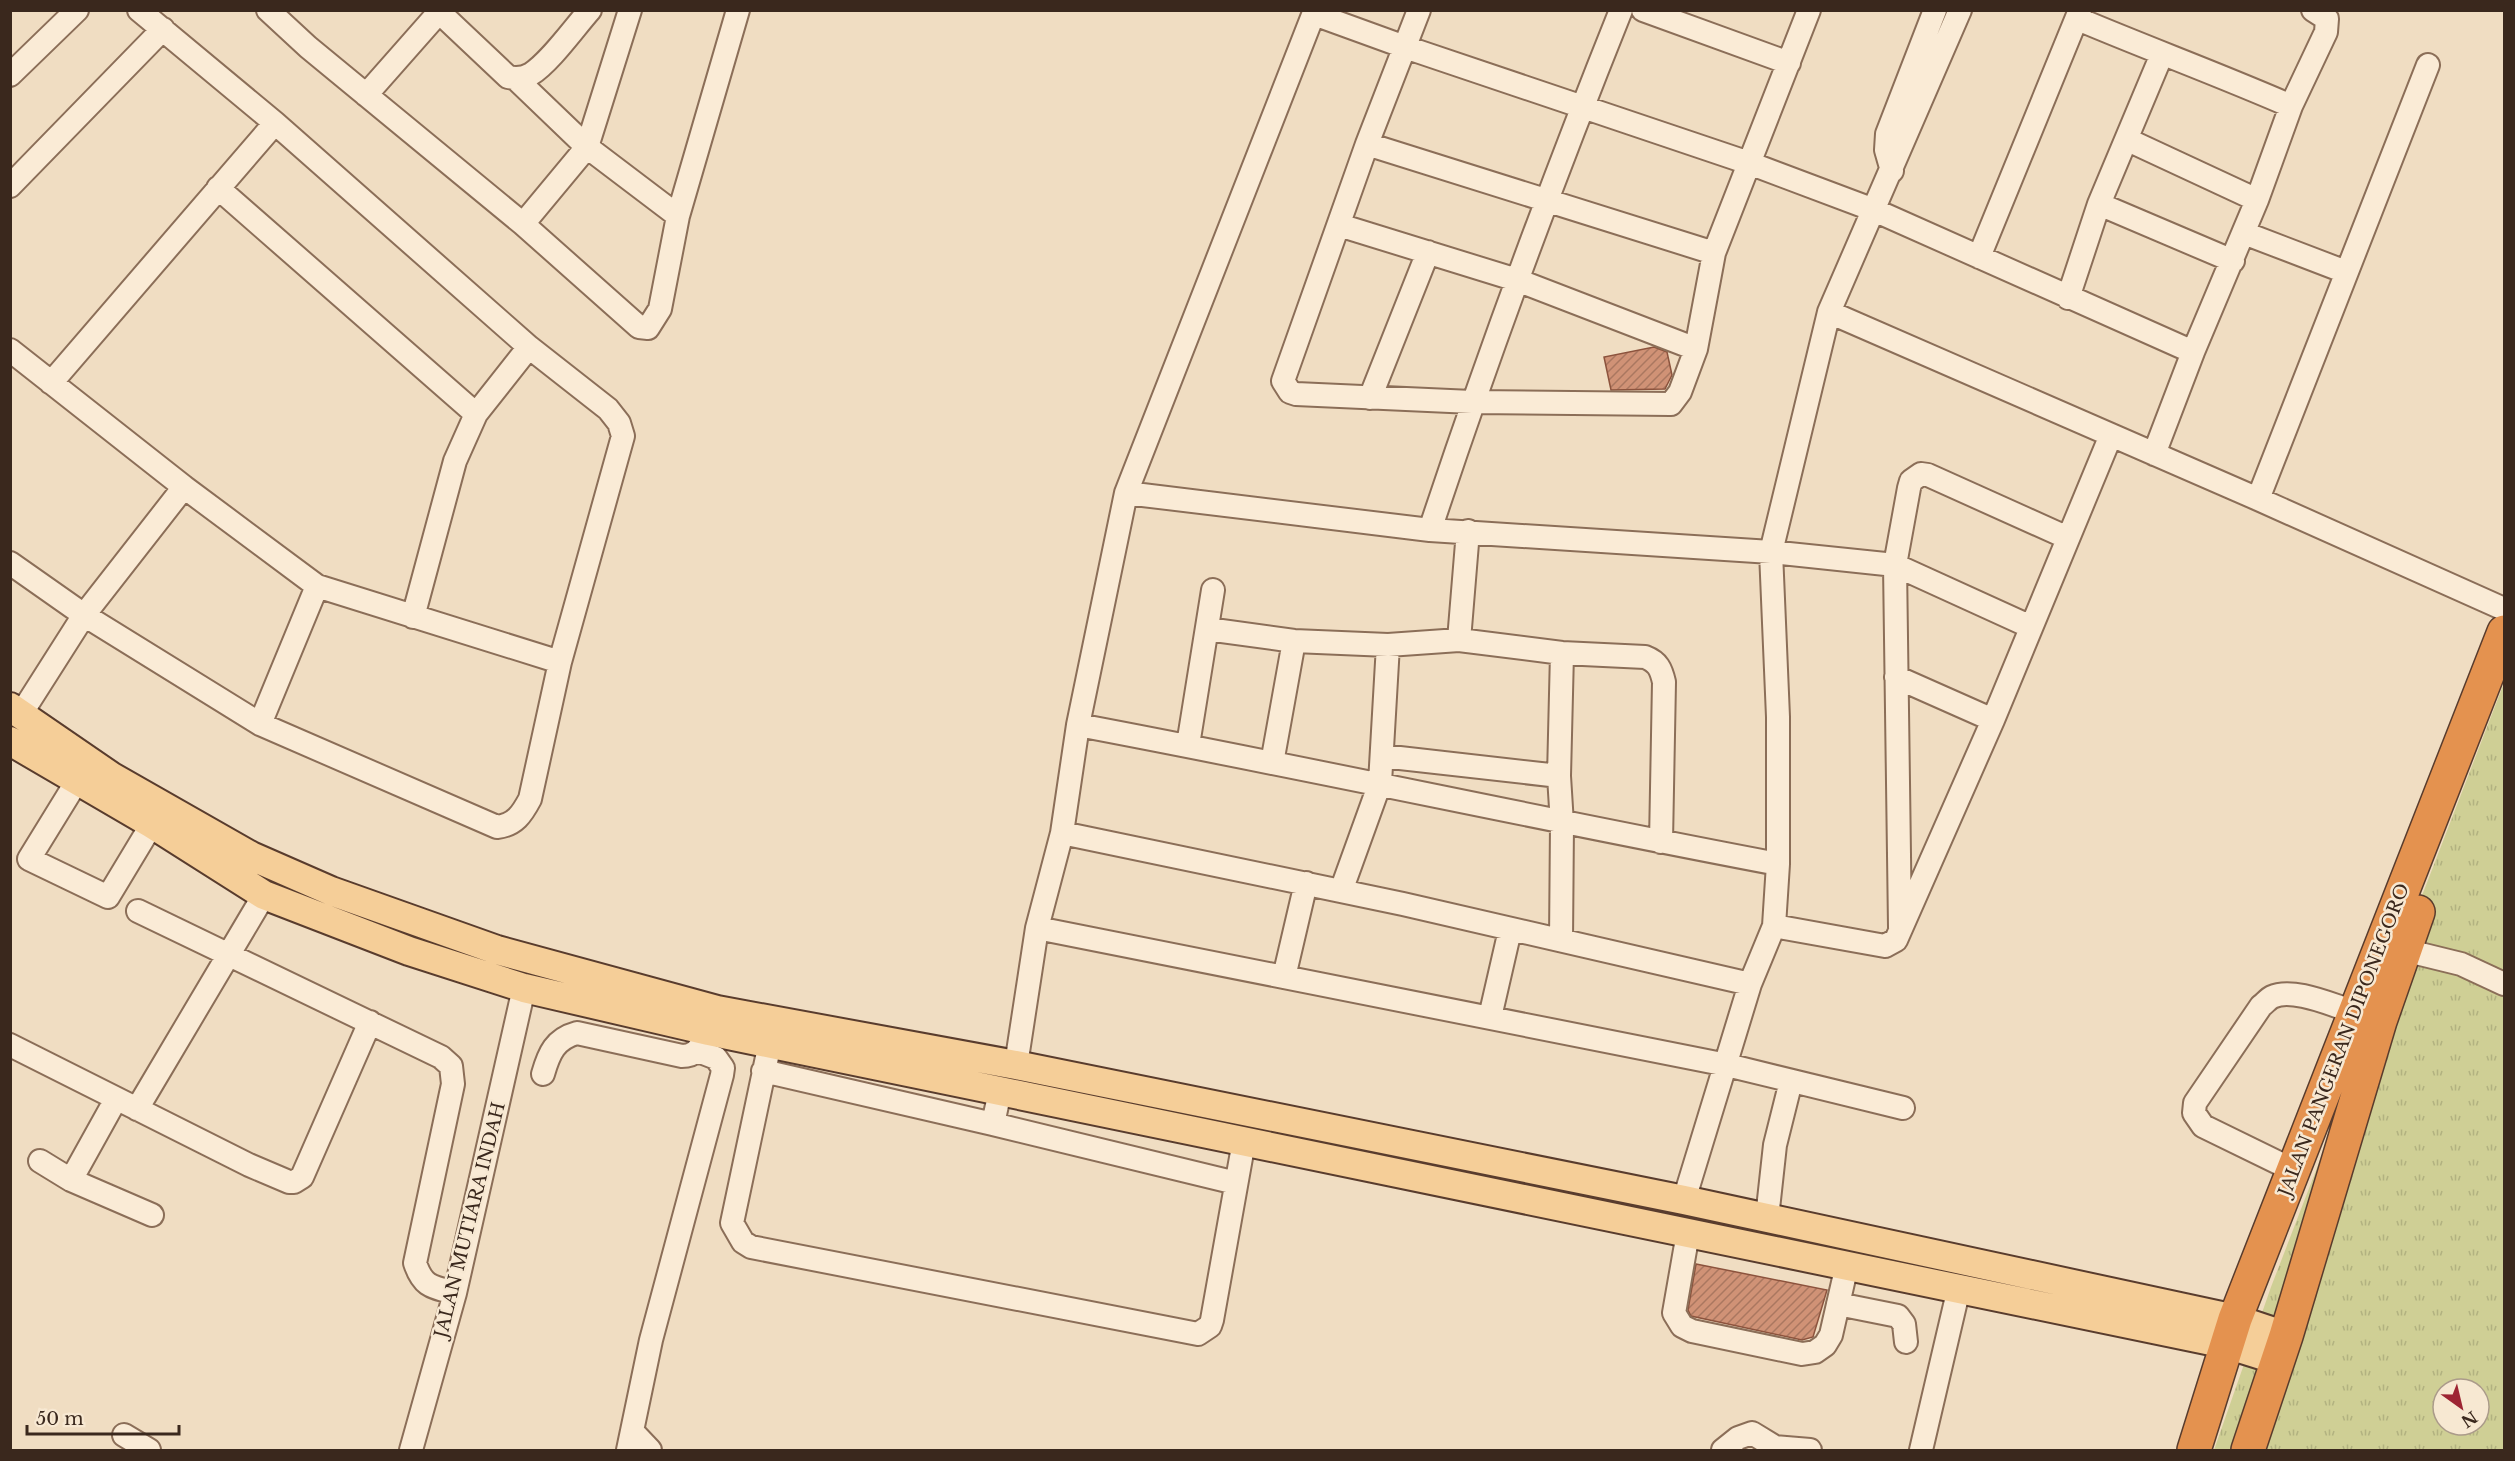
<svg xmlns="http://www.w3.org/2000/svg" width="2515" height="1461" font-family="'Libre Baskerville',serif">
<defs>
<pattern id="grass-tufts" width="24" height="20" patternUnits="userSpaceOnUse" patternTransform="scale(1.5)"><rect width="24" height="20" fill="#cfcf95"/><path d="M3 7l-1-3M5 7V3M7 7l1-3M15 17l-1-3M17 17v-4M19 17l1-3" fill="none" stroke="#b2b280"/></pattern>
<pattern id="building-hatch" width="6" height="6" patternUnits="userSpaceOnUse" patternTransform="scale(1.5)"><rect width="6" height="6" fill="#d09276"/><path d="M-1 1l2-2M0 6l6-6M5 7l2-2" fill="none" stroke="#aa7760"/></pattern>
</defs>
<rect width="100%" height="100%" fill="#f0ddc2"/>
<!-- grass -->
<path fill="url(#grass-tufts)" fill-rule="evenodd" d="M2504,683V1450H2214L2271,1287ZM2443,1389H2479V1425H2443Z"/>
<!-- building -->
<path fill="url(#building-hatch)" stroke="#8c533d" stroke-width="1.5" d="M1654,347L1667,352L1672,375L1665,389L1611,390L1604,357Z
M1696,1264L1827,1290L1813,1337L1802,1340L1691,1316L1688,1310Z"/>
<g fill="none" stroke-linecap="round" stroke-linejoin="round">
<defs>
<path id="minor" d="M268,10L308,47L523,224L639,327L648,328L660,309L678,216L738,10
M437,10L508,77C516,79 524,78 531,74C550,62 574,28 590,10
M1419,10L1367,144L1283,381L1290,392L1296,394L1472,402L1671,404L1680,392L1696,349L1714,253L1809,10
M1643,10L1789,63
M1314,14L1405,47L1749,163L1874,210L2193,352L2154,454
M2078,19C2149,49 2220,75 2291,106
M10,75L77,10
M515,78L587,147L678,216
M366,95L441,10
M2128,140L2257,200
M1367,144L1714,253
M1892,171L1886,150L1887,134L1935,10
M10,186L163,29
M218,188L476,414
M2099,204L2233,261
M523,224L587,147L630,10
M1339,225L1517,280L1696,349
M2244,233L2346,272
M1979,257L2080,10
M2068,298L2099,204L2162,54
M1829,312L2258,499L2504,609
M10,350L184,487L317,586L560,662
M2193,352L2257,200L2291,106L2326,32L2327,19L2313,10
M51,383L275,123
M1370,398L1428,252
M1126,493L1430,530L1771,552L1895,565L1909,488L1911,481L1921,474L1928,475L2068,538
M2258,499L2428,65
M1430,530C1488,355 1552,182 1621,10
M10,563L84,615L260,724L497,827C515,825 522,814 530,799L560,662L623,436L619,423L608,409L529,347L275,123L139,10
M413,617L455,461L476,414L529,347
M1207,629L1294,641L1388,645L1459,640L1562,653L1645,657C1658,662 1661,669 1664,682L1661,842
M1459,640L1468,531
M1896,677L1993,720
M21,714L84,615L184,487
M260,724L317,586
M1078,725C1312,769 1545,820 1778,864
M1188,745L1213,590
M1382,756L1559,776
M1272,763L1294,641
M77,781L29,859L108,897L152,824
M1062,833L1403,904L1750,984
M1341,891L1380,783L1388,645
M138,911L441,1057L451,1066L453,1084L415,1263C423,1287 432,1287 455,1293
M1774,926L1885,946L1896,940L1993,720L2111,435
M1900,927L1895,565L2031,627
M1037,928L1727,1065L1903,1108
M1561,940L1562,824L1559,776L1562,653
M2404,950L2461,964L2504,984
M1284,977L1306,883
M1490,1017L1510,930
M770,1043L732,1223L743,1242L751,1247L1198,1334L1210,1326L1212,1320L1244,1141
M10,1045L249,1165L289,1182H294L302,1177L370,1022
M1016,1065L1037,928L1062,833L1078,725L1126,493L1315,10
M763,1071L993,1124
M543,1074C549,1053 555,1039 577,1033L682,1056C695,1056 699,1049 705,1038
M1000,1091L993,1124L1236,1183
M137,1109L264,895
M40,1161L71,1180L152,1215
M2293,1170L2203,1126L2194,1113L2195,1103L2261,1006C2265,1003 2268,999 2272,997C2293,987 2334,1006 2355,1012
M71,1180L116,1099
M1684,1200L1750,984L1774,926L1778,864V717L1771,552L1829,312L1960,10
M1767,1218L1775,1145L1791,1081
M1688,1233L1674,1313L1682,1326L1692,1331L1802,1354L1815,1352L1825,1345L1831,1335L1847,1265
M1838,1304L1898,1316L1904,1324L1906,1342
M632,1431L650,1450
M124,1435L149,1450
M411,1450L455,1293L524,988
M628,1450L651,1340L722,1075L723,1068L716,1058L698,1051
M1723,1450L1738,1438L1752,1433L1775,1447L1810,1450
M1921,1450L1959,1288"/>
<path id="major" d="M10,707L112,777L251,856L331,891L497,950L717,1010L1016,1065L1684,1200L2235,1319L2286,1336
M10,741L152,824L264,895L409,951L524,988L709,1031L2226,1344L2277,1360"/>
<path id="highway" d="M2194,1450L2235,1319L2504,632
M2248,1450L2286,1336L2380,1021L2418,912"/>
</defs>
<!-- minor casing -->
<use href="#minor" stroke="#8b6e58" stroke-width="26"/>
<!-- major casing -->
<use href="#major" stroke="#593c2d" stroke-width="32"/>
<!-- highway casing -->
<use href="#highway" stroke="#593c2d" stroke-width="36"/>
<!-- minor -->
<use href="#minor" stroke="#faebd6" stroke-width="22"/>
<!-- major -->
<use href="#major" stroke="#f5ce98" stroke-width="28"/>
<!-- highway -->
<use href="#highway" stroke="#e4924f" stroke-width="33"/>
</g>
<g text-anchor="middle" dominant-baseline="central" stroke-width="5" stroke-linejoin="round" paint-order="stroke">
<!-- street labels -->
<g font-size="18" fill="#3a281d" stroke="#f7e8d2">
<text transform="translate(2344 1040) rotate(-69)">JALAN PANGERAN DIPONEGORO</text>
<text transform="translate(470 1220) rotate(-76)">JALAN MUTIARA INDAH</text>
</g>
</g>
<!-- border -->
<rect width="2515" height="1461" fill="none" stroke="#3a281d" stroke-width="24"/>
<!-- north arrow -->
<g transform="translate(2461 1407) rotate(146)"><circle r="28" fill="#f7e8d2" stroke="#ab9b8a" stroke-width="1.5"/>
<path d="M0-4.5L10 22L0 15L-10 22Z" fill="#9d2533"/>
<text y="-9" font-size="16" font-weight="bold" text-anchor="middle" fill="#3a281d">N</text>
</g>
<!-- scale -->
<path d="M27 1425v9h152v-9" fill="none" stroke="#3a281d" stroke-width="3"/>
<text x="36" y="1425" font-size="18" fill="#3a281d" stroke="#f7e8d2" stroke-width="4.5" paint-order="stroke">50 m</text>
</svg>
